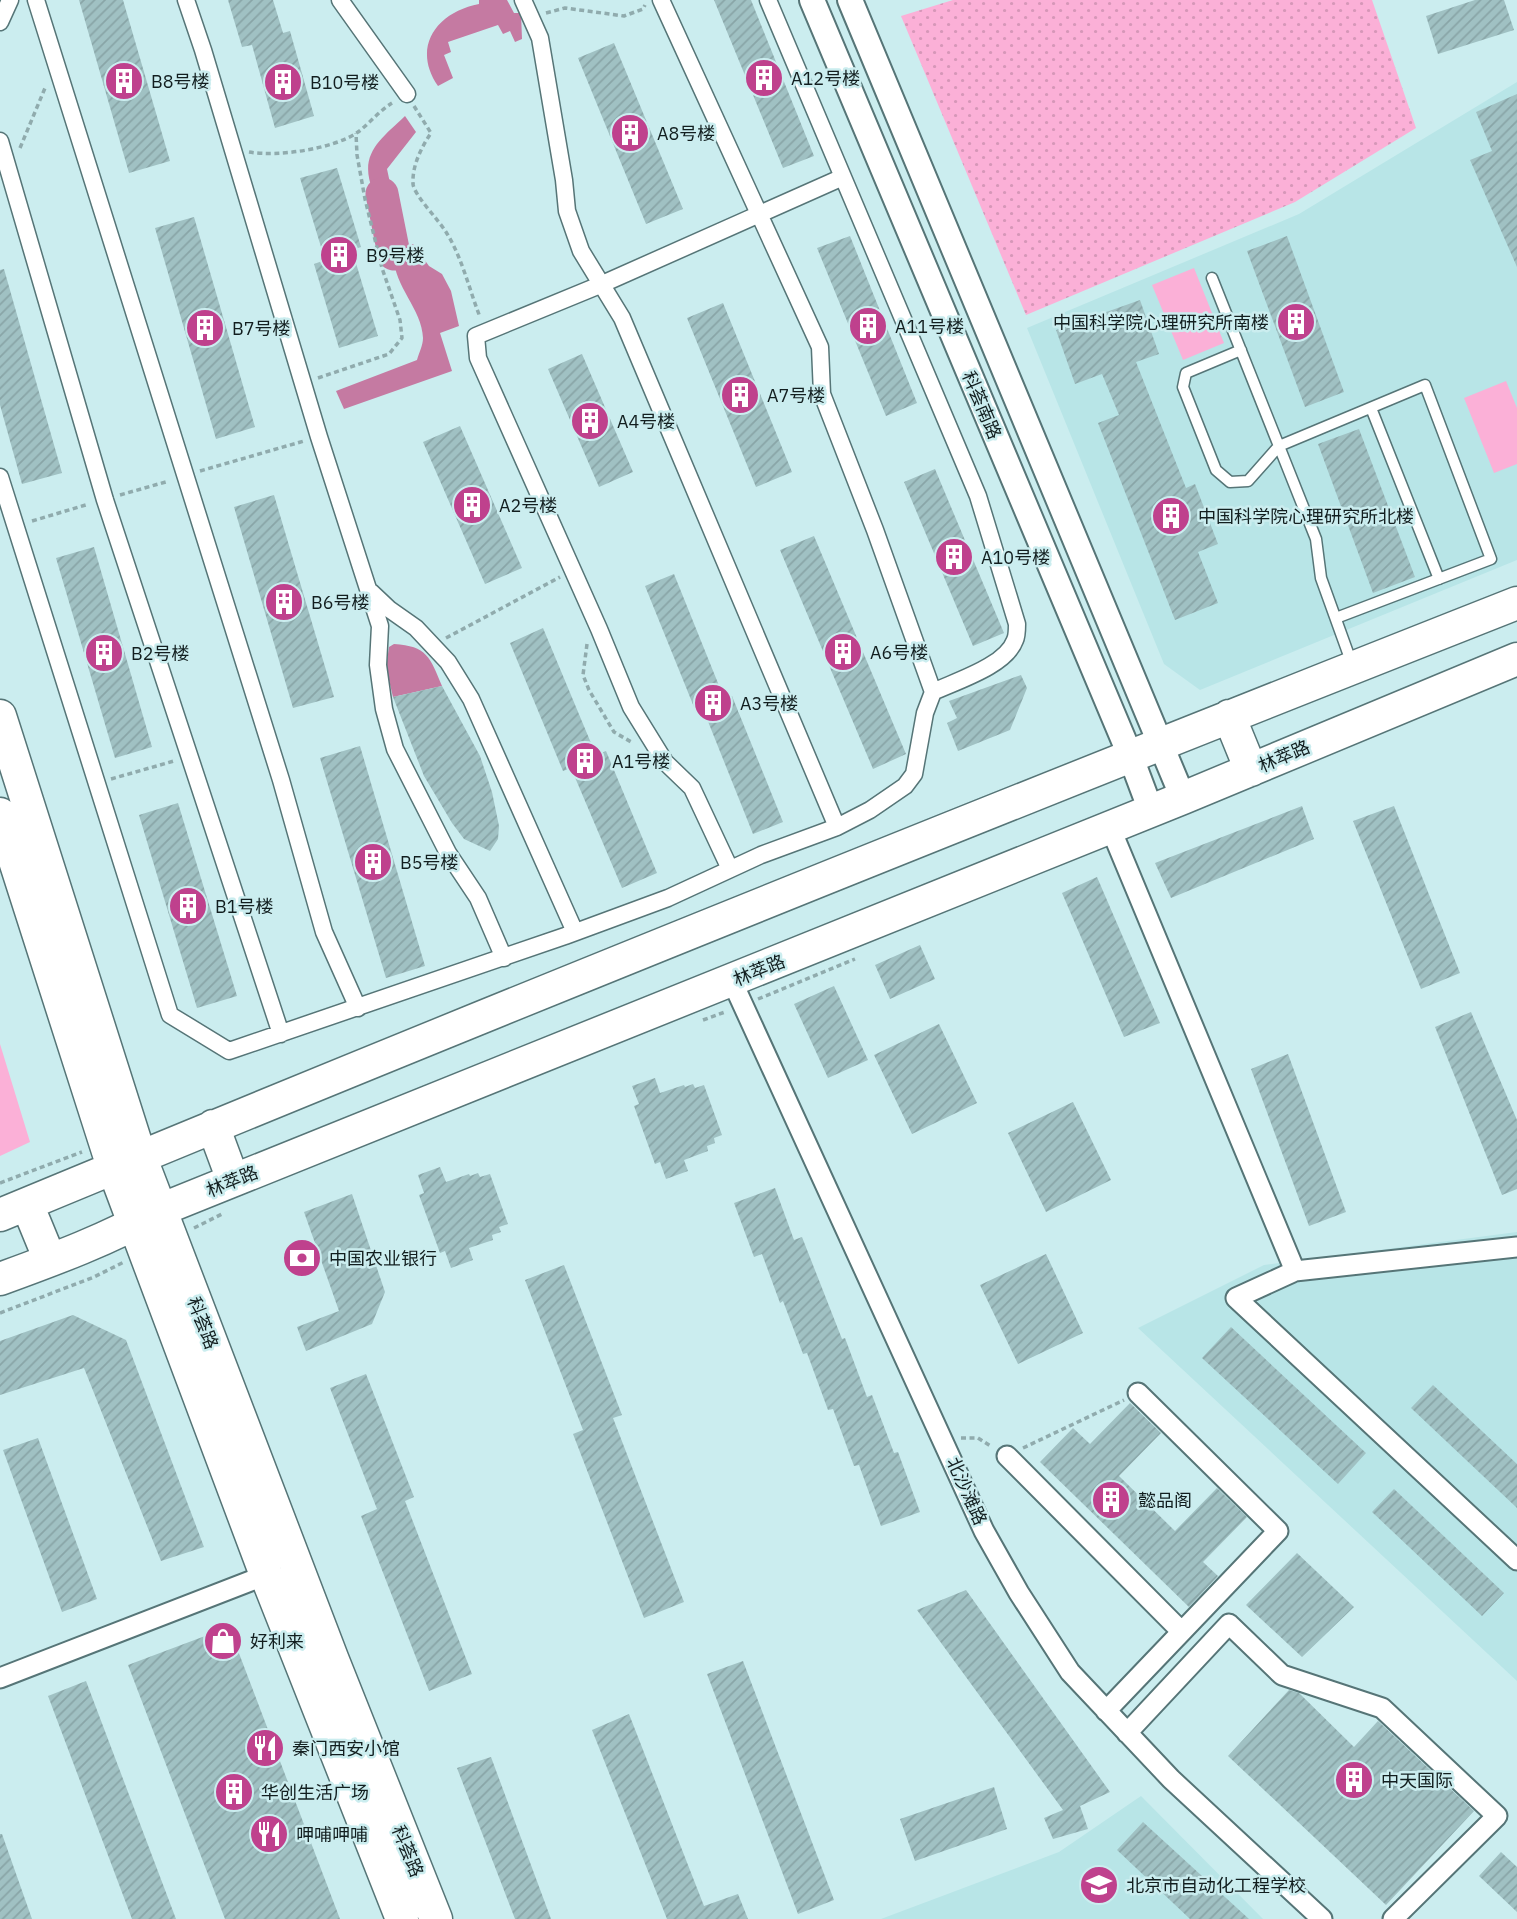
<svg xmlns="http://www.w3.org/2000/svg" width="1517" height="1919" font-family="'IBM Plex Sans','Noto Sans SC',sans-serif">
<defs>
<pattern id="grass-dots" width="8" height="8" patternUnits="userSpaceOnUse" patternTransform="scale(1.75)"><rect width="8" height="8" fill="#fbb0d7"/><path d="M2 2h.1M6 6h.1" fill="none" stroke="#d697b8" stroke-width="1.8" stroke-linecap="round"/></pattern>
<pattern id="building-hatch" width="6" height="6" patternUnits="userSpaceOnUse" patternTransform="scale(1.75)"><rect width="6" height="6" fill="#a0c1c3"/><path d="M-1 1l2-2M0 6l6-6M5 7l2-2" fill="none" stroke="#89a5a7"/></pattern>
</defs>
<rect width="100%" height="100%" fill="#cbedef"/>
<!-- built -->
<path fill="#b8e5e7" d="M1517,82V560L1200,690L1164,664L1027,328L1299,214Z
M1517,1232V1681L1138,1328L1264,1265Z
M1141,1796L1263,1919H881L1059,1852Z"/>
<!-- grass -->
<path fill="url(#grass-dots)" d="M953,0H1372L1416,128L1295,202L1026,315L901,16Z"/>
<!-- park -->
<path fill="#fbb0d7" d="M1194,268L1224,343L1183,360L1152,285Z
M1506,381L1517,408V464L1494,473L1464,398Z
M0,1044L30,1142L0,1156Z"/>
<!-- water -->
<path fill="#c57aa2" d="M479,0H507L514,13H521L522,39L515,42L510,31L503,34L498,25L448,42L451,52L444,55L453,78L438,86C411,47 437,12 479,4Z
M405,116L416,132L387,169L390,183L389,192L382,194L373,191C358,154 380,140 405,116Z
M413,244L429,266L442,274L451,291L459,326L440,333L452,371L344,409L336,391L417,360C419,353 423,345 423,338C422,308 392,285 394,254Z
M394,644C427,646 430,657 442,686L393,697L386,668L389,647Z"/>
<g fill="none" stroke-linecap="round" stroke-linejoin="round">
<!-- river -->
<path stroke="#c57aa2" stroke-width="33" d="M382,194L394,254"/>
</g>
<!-- building -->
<path fill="url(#building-hatch)" d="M79,0H123L170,161L129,173Z
M228,0H273L283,33L290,31L314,116L275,128L252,45L242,47Z
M714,0H751L814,156L783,168Z
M1475,0H1504L1514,30L1438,54L1426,16Z
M614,43L683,209L646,224L578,58Z
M1517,94V267L1470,160L1492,151L1476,112Z
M337,168L361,247L352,250L378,336L339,348L314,264L325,260L300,178Z
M194,217L255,427L216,439L155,228Z
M850,236L917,403L886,416L817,248Z
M1287,236L1344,392L1305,407L1247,251Z
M4,269L62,473L22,484L0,405V270Z
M1140,300L1159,354L1136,362L1186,488L1195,484L1218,544L1198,552L1218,603L1175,620L1098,423L1119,415L1102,374L1075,384L1056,330Z
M723,303L792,472L756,487L687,318Z
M582,354L633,472L599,487L548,369Z
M460,426L522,568L485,584L423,442Z
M1359,429L1415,577L1373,593L1318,444Z
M935,469L1004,633L973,646L904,482Z
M274,495L334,697L293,708L234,507Z
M814,536L906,754L873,769L780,550Z
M94,547L152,747L115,758L56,558Z
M674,574L724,698L732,696L783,822L753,834L703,709L696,712L645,586Z
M543,628L596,755L606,751L657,873L622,888L571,768L563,771L510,643Z
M1021,675L1027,688L1010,730L958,751L947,723L957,718L949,701Z
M442,686L480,756L492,792L499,826L498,839L490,851L464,839L452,823L424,776L393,697Z
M360,746L425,966L386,978L320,758Z
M178,803L237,996L197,1008L139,815Z
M1302,806L1314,839L1171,898L1155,863Z
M1394,806L1460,973L1421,989L1353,821Z
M1097,877L1160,1023L1124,1037L1062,893Z
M920,945L935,979L890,999L875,965Z
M834,986L868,1060L828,1078L794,1004Z
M1471,1012L1517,1120V1189L1502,1195L1435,1027Z
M939,1024L977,1103L912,1134L874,1055Z
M1288,1054L1346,1212L1309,1226L1251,1069Z
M655,1078L660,1093L684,1085L685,1087L693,1084L695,1088L704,1085L722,1135L714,1138L715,1143L707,1146L708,1151L684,1160L688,1171L666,1179L660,1162L655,1164L634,1106L639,1104L632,1086Z
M1073,1102L1111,1180L1046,1212L1008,1133Z
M440,1167L446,1182L469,1174L470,1176L478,1173L480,1177L490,1174L508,1224L499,1227L501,1232L492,1235L493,1240L469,1248L473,1260L451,1268L445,1251L440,1253L419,1195L424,1193L418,1175Z
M775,1188L794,1240L802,1237L842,1339L845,1338L867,1397L872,1395L894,1453L898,1452L920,1512L881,1526L859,1465L854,1466L833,1409L828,1410L807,1353L803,1354L783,1301L780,1303L762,1254L754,1257L734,1203Z
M352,1194L385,1292L372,1324L306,1351L297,1327L339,1311L304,1212Z
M1046,1254L1083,1333L1018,1364L980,1285Z
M564,1265L622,1415L613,1418L684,1602L644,1618L573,1434L583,1430L525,1280Z
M73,1315L126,1340L204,1547L161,1561L84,1368L0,1395V1341Z
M1231,1327L1366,1453L1338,1484L1202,1358Z
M366,1374L414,1497L405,1501L472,1674L429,1691L361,1516L377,1509L330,1388Z
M1433,1385L1517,1464V1508L1411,1408Z
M1130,1403L1161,1433L1119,1476L1175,1531L1217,1488L1247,1517L1203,1562L1218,1576L1189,1607L1040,1462L1073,1428L1090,1444Z
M38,1438L97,1599L62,1612L3,1450Z
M1394,1489L1504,1593L1482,1616L1372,1512Z
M1297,1553L1354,1607L1302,1657L1246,1605Z
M966,1590L1110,1792L1080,1806L1088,1829L1053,1839L1044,1818L1063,1810L917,1610Z
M229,1627L340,1919H225L128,1665Z
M743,1661L834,1900L798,1914L707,1674Z
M86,1681L176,1919H132L48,1696Z
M1289,1690L1299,1693L1354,1747L1378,1721L1474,1811L1386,1905L1228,1756Z
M629,1714L704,1906L738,1894L748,1919H667L592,1730Z
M491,1757L551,1919H515L457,1768Z
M994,1787L1007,1829L915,1861L900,1819Z
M1143,1822L1249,1919H1190L1117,1850Z
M0,1834H2L32,1919H0Z
M1501,1852L1517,1867V1912L1479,1876Z"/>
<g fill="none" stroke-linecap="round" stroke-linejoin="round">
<defs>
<path id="service" d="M1212,278L1316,539L1321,578L1352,664
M1241,350L1186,373L1183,387L1216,470L1230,482L1248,481L1279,446L1425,385L1491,559L1336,618
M1371,408L1439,579"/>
<path id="pedestrian" d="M36,0L281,780L324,932L358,1008
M186,0L203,50L319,437L380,626L378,665L384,709L395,749L448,853L478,898L504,958
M340,0L407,94
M523,0L540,38L564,180L567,211L581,251L622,318L837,827
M661,0L820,347L822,394L875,530L933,692
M0,22L10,0
M0,141L105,500L281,1034
M0,477L170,1015L229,1051L565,936L668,898L761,855L837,827L870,810L905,786L914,774L925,713L933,692C956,681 1006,666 1015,640C1017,636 1017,629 1017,624L978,496L768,0
M371,592L389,609L416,628L448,662L471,699L575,932
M730,869L692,788L665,762L631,707L599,629L478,358L476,336L600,285L843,177"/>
<path id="minor" d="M1110,827L1295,1271
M732,981L984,1531L1019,1593L1070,1672L1171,1779L1322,1919
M1517,1247L1295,1271L1236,1298L1517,1560
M1007,1456L1181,1631
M0,1678L266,1575
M1106,1711L1278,1531L1138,1393
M1127,1733L1229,1624L1282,1675L1382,1708L1497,1816L1393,1919"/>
<path id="tertiary" d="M812,0L1130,755L1151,811
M850,0L1183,798"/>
<path id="primary" d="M0,716L140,1156L332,1658L436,1919
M1229,716L1251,770
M0,814L113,1167L266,1575L402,1919
M213,1126L233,1180
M27,1204L50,1260
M0,1215C504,1006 1010,803 1517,603
M0,1279C55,1259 109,1239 160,1210L1183,798L1517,659"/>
</defs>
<!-- service casing -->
<use href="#service" stroke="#567577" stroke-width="13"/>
<!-- pedestrian casing -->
<use href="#pedestrian" stroke="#567577" stroke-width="19"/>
<!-- minor casing -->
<use href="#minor" stroke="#567577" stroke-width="23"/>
<!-- tertiary casing -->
<use href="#tertiary" stroke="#567577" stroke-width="28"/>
<!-- primary casing -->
<use href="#primary" stroke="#567577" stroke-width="35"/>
<!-- path -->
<path stroke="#90abad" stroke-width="3.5" stroke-dasharray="5 3.5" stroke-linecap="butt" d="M546,13L565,8L624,16L643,9L645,5
M414,106L431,133C421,148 412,166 413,184C414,195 438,219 446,232C462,257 469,289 480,317
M20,148L45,88
M249,152C278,157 334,149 358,132C370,123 379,111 392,103
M318,378L389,354L402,338L400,320L382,268L365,199L357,155L356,133
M200,471L304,441
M120,495L169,481
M32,521L89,504
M446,638L560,577
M587,644L583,675L589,690L614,732L633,743
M111,779L174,761
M758,999L855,959
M703,1020L725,1012
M0,1183L82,1152
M194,1228L222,1214
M0,1313L94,1277L124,1262
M961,1438H978L992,1447
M1023,1448L1124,1400"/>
<!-- service -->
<use href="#service" stroke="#fff" stroke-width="10"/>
<!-- pedestrian -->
<use href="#pedestrian" stroke="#fff" stroke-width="16"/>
<!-- minor -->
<use href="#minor" stroke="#fff" stroke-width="19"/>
<!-- tertiary -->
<use href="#tertiary" stroke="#fff" stroke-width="24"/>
<!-- primary -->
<use href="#primary" stroke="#fff" stroke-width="32"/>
</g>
<!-- icons -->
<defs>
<symbol id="building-disc" viewBox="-11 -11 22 22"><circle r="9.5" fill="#bf418d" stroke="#cbedef"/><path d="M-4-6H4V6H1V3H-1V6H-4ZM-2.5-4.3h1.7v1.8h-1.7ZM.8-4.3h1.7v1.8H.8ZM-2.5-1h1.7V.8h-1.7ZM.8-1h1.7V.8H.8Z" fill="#fff"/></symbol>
<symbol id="bank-disc" viewBox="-11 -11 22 22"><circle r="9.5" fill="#bf418d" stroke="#cbedef"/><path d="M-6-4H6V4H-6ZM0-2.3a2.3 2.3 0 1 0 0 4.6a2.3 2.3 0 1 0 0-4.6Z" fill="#fff"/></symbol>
<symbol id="shop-disc" viewBox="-11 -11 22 22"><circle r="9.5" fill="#bf418d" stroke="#cbedef"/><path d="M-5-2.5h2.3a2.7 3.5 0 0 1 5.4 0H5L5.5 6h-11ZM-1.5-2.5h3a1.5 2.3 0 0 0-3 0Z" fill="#fff"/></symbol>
<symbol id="restaurant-disc" viewBox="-11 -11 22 22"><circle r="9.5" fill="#bf418d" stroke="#cbedef"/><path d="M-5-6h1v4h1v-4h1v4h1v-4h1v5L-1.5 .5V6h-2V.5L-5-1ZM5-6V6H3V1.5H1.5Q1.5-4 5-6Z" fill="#fff"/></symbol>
<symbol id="school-disc" viewBox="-11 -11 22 22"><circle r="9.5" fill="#bf418d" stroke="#cbedef"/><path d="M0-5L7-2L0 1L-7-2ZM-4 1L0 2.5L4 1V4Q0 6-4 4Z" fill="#fff"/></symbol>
</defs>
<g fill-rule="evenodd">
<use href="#building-disc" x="742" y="56" width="44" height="44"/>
<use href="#building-disc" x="102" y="59" width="44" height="44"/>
<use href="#building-disc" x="261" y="60" width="44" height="44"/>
<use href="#building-disc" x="608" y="111" width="44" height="44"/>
<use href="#building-disc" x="317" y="233" width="44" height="44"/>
<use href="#building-disc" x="1274" y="300" width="44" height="44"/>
<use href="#building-disc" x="846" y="304" width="44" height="44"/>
<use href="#building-disc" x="183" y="306" width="44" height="44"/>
<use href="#building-disc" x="718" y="373" width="44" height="44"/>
<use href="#building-disc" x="568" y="399" width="44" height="44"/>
<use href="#building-disc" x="450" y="483" width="44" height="44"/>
<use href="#building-disc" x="1149" y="494" width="44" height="44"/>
<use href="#building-disc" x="932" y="535" width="44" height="44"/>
<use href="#building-disc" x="262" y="580" width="44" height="44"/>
<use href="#building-disc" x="821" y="630" width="44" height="44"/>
<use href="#building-disc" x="82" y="631" width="44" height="44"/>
<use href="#building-disc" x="691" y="681" width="44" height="44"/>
<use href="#building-disc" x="563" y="739" width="44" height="44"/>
<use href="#building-disc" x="351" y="840" width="44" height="44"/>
<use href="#building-disc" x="166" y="884" width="44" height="44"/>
<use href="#bank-disc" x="280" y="1236" width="44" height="44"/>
<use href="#building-disc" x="1089" y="1478" width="44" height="44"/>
<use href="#shop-disc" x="201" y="1619" width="44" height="44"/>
<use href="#restaurant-disc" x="243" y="1726" width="44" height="44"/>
<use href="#building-disc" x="1332" y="1758" width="44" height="44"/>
<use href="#building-disc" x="212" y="1770" width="44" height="44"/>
<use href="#restaurant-disc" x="247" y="1812" width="44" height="44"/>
<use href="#school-disc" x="1077" y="1863" width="44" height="44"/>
</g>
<g text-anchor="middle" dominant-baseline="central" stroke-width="5" stroke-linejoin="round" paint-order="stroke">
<!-- poi labels -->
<g font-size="18" fill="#121e1f" stroke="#cbedef" text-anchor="start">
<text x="791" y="78">A12号楼</text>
<text x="151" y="81">B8号楼</text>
<text x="310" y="82">B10号楼</text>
<text x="657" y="133">A8号楼</text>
<text x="366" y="255">B9号楼</text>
<text x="1269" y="322" text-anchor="end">中国科学院心理研究所南楼</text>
<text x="895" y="326">A11号楼</text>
<text x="232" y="328">B7号楼</text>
<text x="767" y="395">A7号楼</text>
<text x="617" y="421">A4号楼</text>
<text x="499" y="505">A2号楼</text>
<text x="1198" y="516">中国科学院心理研究所北楼</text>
<text x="981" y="557">A10号楼</text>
<text x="311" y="602">B6号楼</text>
<text x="870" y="652">A6号楼</text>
<text x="131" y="653">B2号楼</text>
<text x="740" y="703">A3号楼</text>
<text x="612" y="761">A1号楼</text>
<text x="400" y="862">B5号楼</text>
<text x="215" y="906">B1号楼</text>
<text x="329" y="1258">中国农业银行</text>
<text x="1138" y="1500">懿品阁</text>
<text x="250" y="1641">好利来</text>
<text x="292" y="1748">秦门西安小馆</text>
<text x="1381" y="1780">中天国际</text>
<text x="261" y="1792">华创生活广场</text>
<text x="296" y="1834">呷哺呷哺</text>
<text x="1126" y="1885">北京市自动化工程学校</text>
</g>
<!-- street labels -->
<g font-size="18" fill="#121e1f" stroke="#cbedef">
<text transform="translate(982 405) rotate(67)">科荟南路</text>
<text transform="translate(1284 756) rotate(-23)">林萃路</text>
<text transform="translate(759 970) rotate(-22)">林萃路</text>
<text transform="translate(232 1181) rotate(-22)">林萃路</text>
<text transform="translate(203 1323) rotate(69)">科荟路</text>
<text transform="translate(967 1491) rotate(66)">北沙滩路</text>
<text transform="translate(408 1851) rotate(68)">科荟路</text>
</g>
</g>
</svg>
